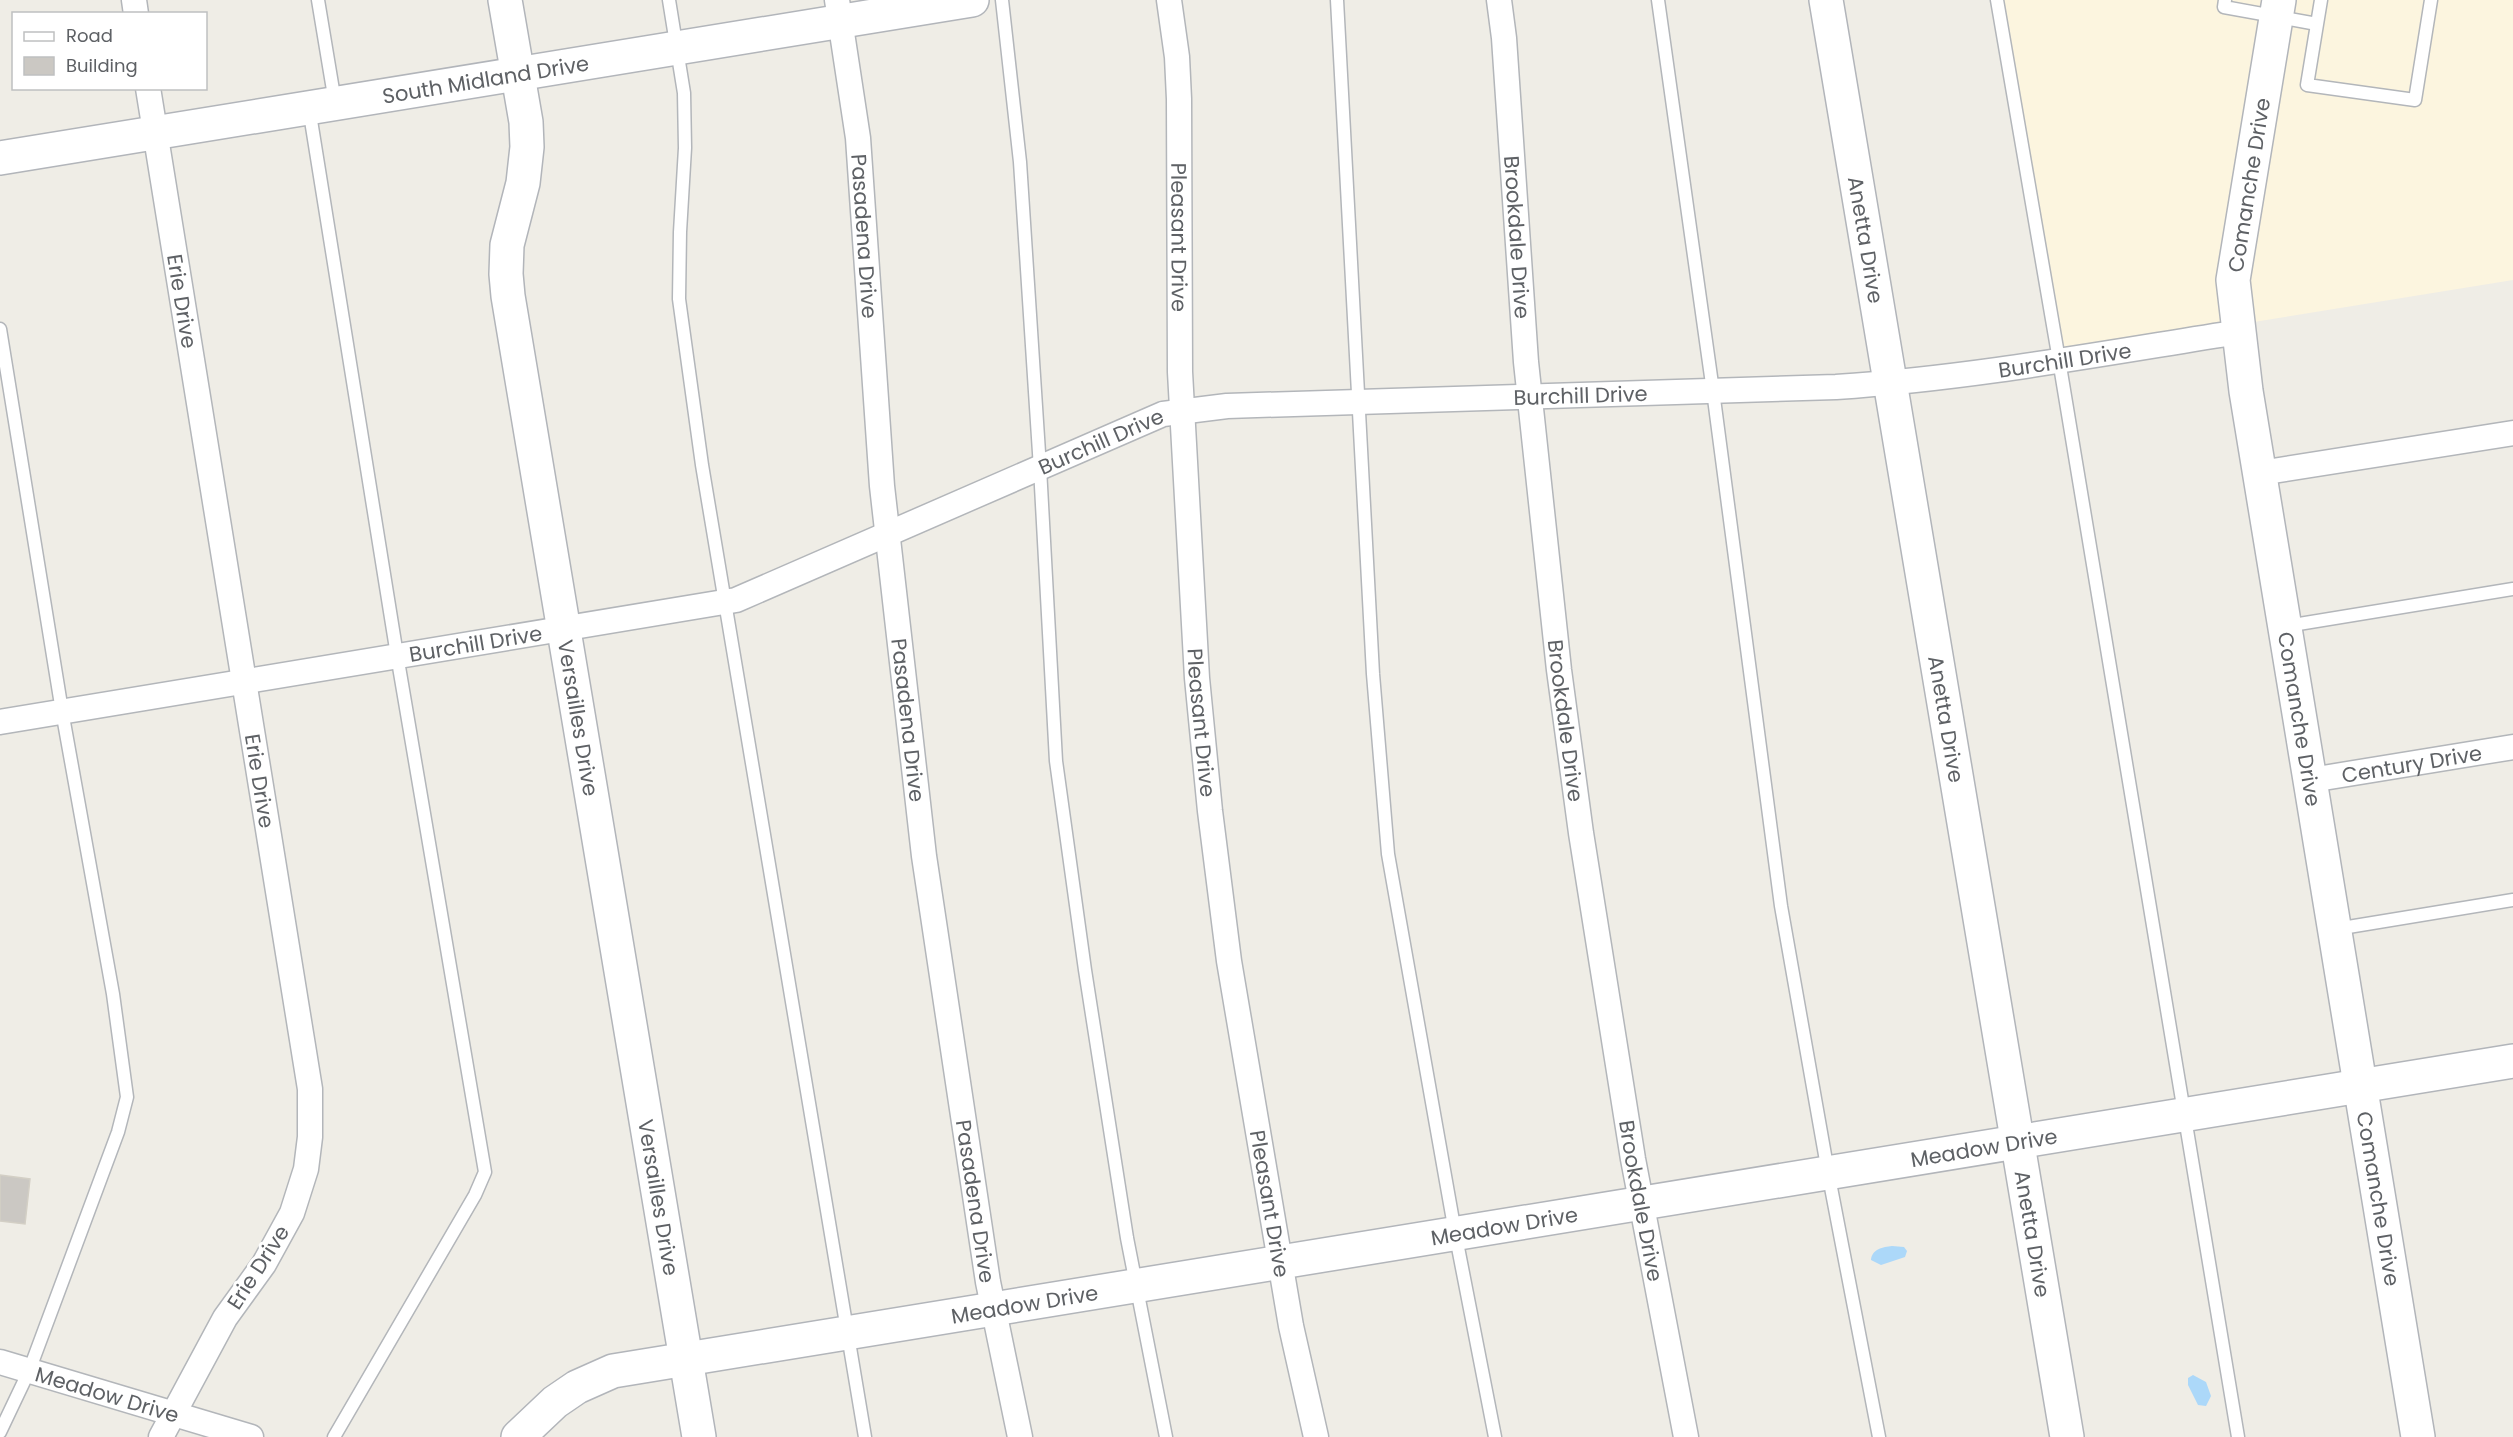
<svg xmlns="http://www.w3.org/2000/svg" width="2513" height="1437" font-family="Poppins,sans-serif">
<rect width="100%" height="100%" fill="#efede6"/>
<!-- commercial -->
<path fill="#fcf5df" d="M2002,0H2513V280L2062,353Z"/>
<!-- water -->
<path fill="#acd8f9" d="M1892,1246L1904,1247L1907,1251L1905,1257L1881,1265L1871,1260C1872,1249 1883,1247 1892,1246Z
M2193,1375L2206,1382L2211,1396L2206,1406L2198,1405L2188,1385V1378Z"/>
<!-- building -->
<path fill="#cbc8c3" stroke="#d3cfc5" stroke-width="1.5" d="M0,1175L30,1179L25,1224L0,1221Z"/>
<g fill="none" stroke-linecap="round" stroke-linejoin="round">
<defs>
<path id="lane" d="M318,0L335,102
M669,0L684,93L685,148L680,232L679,299L702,465L865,1437
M1002,0L1020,162L1040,468L1056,761L1085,970L1127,1238L1166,1437
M1337,0L1373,674L1388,854L1455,1232L1495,1437
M1658,0L1713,391L1781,906L1828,1172L1879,1437
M1997,0L2059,360L2238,1437
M2225,0L2224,7L2317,24
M2321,0L2307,85L2415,100L2431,0
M309,108L397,655L485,1172L475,1195L334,1437
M0,329L62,711L113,994L127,1097L118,1132L29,1371L0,1432
M2286,626L2513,589
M2336,929L2513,900"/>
<g id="street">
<path d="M134,0L136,14"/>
<path id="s1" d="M837,0L858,138L882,486L924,856L988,1282L1020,1437"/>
<path id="s2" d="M1169,0L1177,57L1179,99L1180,372L1197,678L1210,811L1229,961L1291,1326L1316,1437"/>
<path id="s3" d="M1499,0L1504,38L1526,362L1559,670L1581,833L1633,1159L1686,1437"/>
<path id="s4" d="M148,88L310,1089V1137L306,1169L292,1213L264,1264L225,1318L161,1437"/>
<path d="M2260,473L2513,433"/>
<path id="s5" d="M0,722L736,600L1163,414L1227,406L1836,387C1972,378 2105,353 2239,332"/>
<path id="s6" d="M2311,780L2513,747"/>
<path id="s7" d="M0,1362L251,1437"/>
</g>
<g id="secondary">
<path id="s8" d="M505,0L526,122L527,147L523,183L507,245L506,274L508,296L699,1437"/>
<path id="s9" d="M1826,0L2067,1437"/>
<path id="s10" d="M2279,0L2233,280L2246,391L2418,1437"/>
<path id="s11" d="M0,158L972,0"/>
<path id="s12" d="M518,1437L555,1402L577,1387L613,1371L2513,1061"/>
</g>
</defs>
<!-- lane casing -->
<use href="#lane" stroke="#b3b6ba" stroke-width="15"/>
<!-- street casing -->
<use href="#street" stroke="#b3b6ba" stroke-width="27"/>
<!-- secondary casing -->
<use href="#secondary" stroke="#b2b5ba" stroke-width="36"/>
<!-- lane -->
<use href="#lane" stroke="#fff" stroke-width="12"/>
<!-- street -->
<use href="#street" stroke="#fff" stroke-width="24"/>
<!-- secondary -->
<use href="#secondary" stroke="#fff" stroke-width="33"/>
</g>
<g text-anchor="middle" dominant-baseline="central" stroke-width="6" stroke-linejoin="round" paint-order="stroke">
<!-- street labels -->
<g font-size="21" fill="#5e6165" stroke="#fff">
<text stroke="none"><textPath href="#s11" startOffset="492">South Midland Drive</textPath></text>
<text transform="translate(2249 185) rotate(-81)">Comanche Drive</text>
<text stroke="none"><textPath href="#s1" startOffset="238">Pasadena Drive</textPath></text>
<text stroke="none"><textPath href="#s2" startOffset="238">Pleasant Drive</textPath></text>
<text stroke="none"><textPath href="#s3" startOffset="238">Brookdale Drive</textPath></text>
<text stroke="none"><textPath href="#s9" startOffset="243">Anetta Drive</textPath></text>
<text stroke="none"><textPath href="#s4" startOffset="216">Erie Drive</textPath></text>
<text stroke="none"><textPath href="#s5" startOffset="2116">Burchill Drive</textPath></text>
<text stroke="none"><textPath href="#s5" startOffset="1630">Burchill Drive</textPath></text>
<text stroke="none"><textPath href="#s5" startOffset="1144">Burchill Drive</textPath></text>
<text stroke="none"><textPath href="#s5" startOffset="482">Burchill Drive</textPath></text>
<text stroke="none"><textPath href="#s8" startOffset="728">Versailles Drive</textPath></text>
<text stroke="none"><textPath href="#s9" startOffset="729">Anetta Drive</textPath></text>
<text stroke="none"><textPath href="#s10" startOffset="728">Comanche Drive</textPath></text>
<text stroke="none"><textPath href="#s1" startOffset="724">Pasadena Drive</textPath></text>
<text stroke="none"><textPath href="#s3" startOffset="724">Brookdale Drive</textPath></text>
<text stroke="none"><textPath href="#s2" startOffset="724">Pleasant Drive</textPath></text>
<text stroke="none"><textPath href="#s6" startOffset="102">Century Drive</textPath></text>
<text stroke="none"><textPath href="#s4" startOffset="702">Erie Drive</textPath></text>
<text stroke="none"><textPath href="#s12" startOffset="1506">Meadow Drive</textPath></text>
<text stroke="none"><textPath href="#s8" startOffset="1214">Versailles Drive</textPath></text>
<text stroke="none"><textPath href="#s10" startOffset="1214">Comanche Drive</textPath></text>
<text stroke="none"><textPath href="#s1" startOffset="1210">Pasadena Drive</textPath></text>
<text stroke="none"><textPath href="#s3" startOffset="1210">Brookdale Drive</textPath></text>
<text stroke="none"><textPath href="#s2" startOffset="1210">Pleasant Drive</textPath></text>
<text stroke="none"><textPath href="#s12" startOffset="1020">Meadow Drive</textPath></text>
<text stroke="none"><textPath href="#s9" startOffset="1251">Anetta Drive</textPath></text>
<text transform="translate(258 1267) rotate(-57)">Erie Drive</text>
<text stroke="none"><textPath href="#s12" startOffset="534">Meadow Drive</textPath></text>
<text stroke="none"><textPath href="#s7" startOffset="112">Meadow Drive</textPath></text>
</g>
</g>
<!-- legend -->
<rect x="12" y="12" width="195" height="78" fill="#ffffff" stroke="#bfc0c1" stroke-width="1.5"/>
<rect x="24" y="32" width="30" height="9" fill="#ffffff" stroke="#bfc0c1" stroke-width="1.5"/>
<text x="66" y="42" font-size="18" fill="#5e6165">Road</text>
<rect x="24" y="57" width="30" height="18" fill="#cbc8c3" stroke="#bfc0c1" stroke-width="1.5"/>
<text x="66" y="72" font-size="18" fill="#5e6165">Building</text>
</svg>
